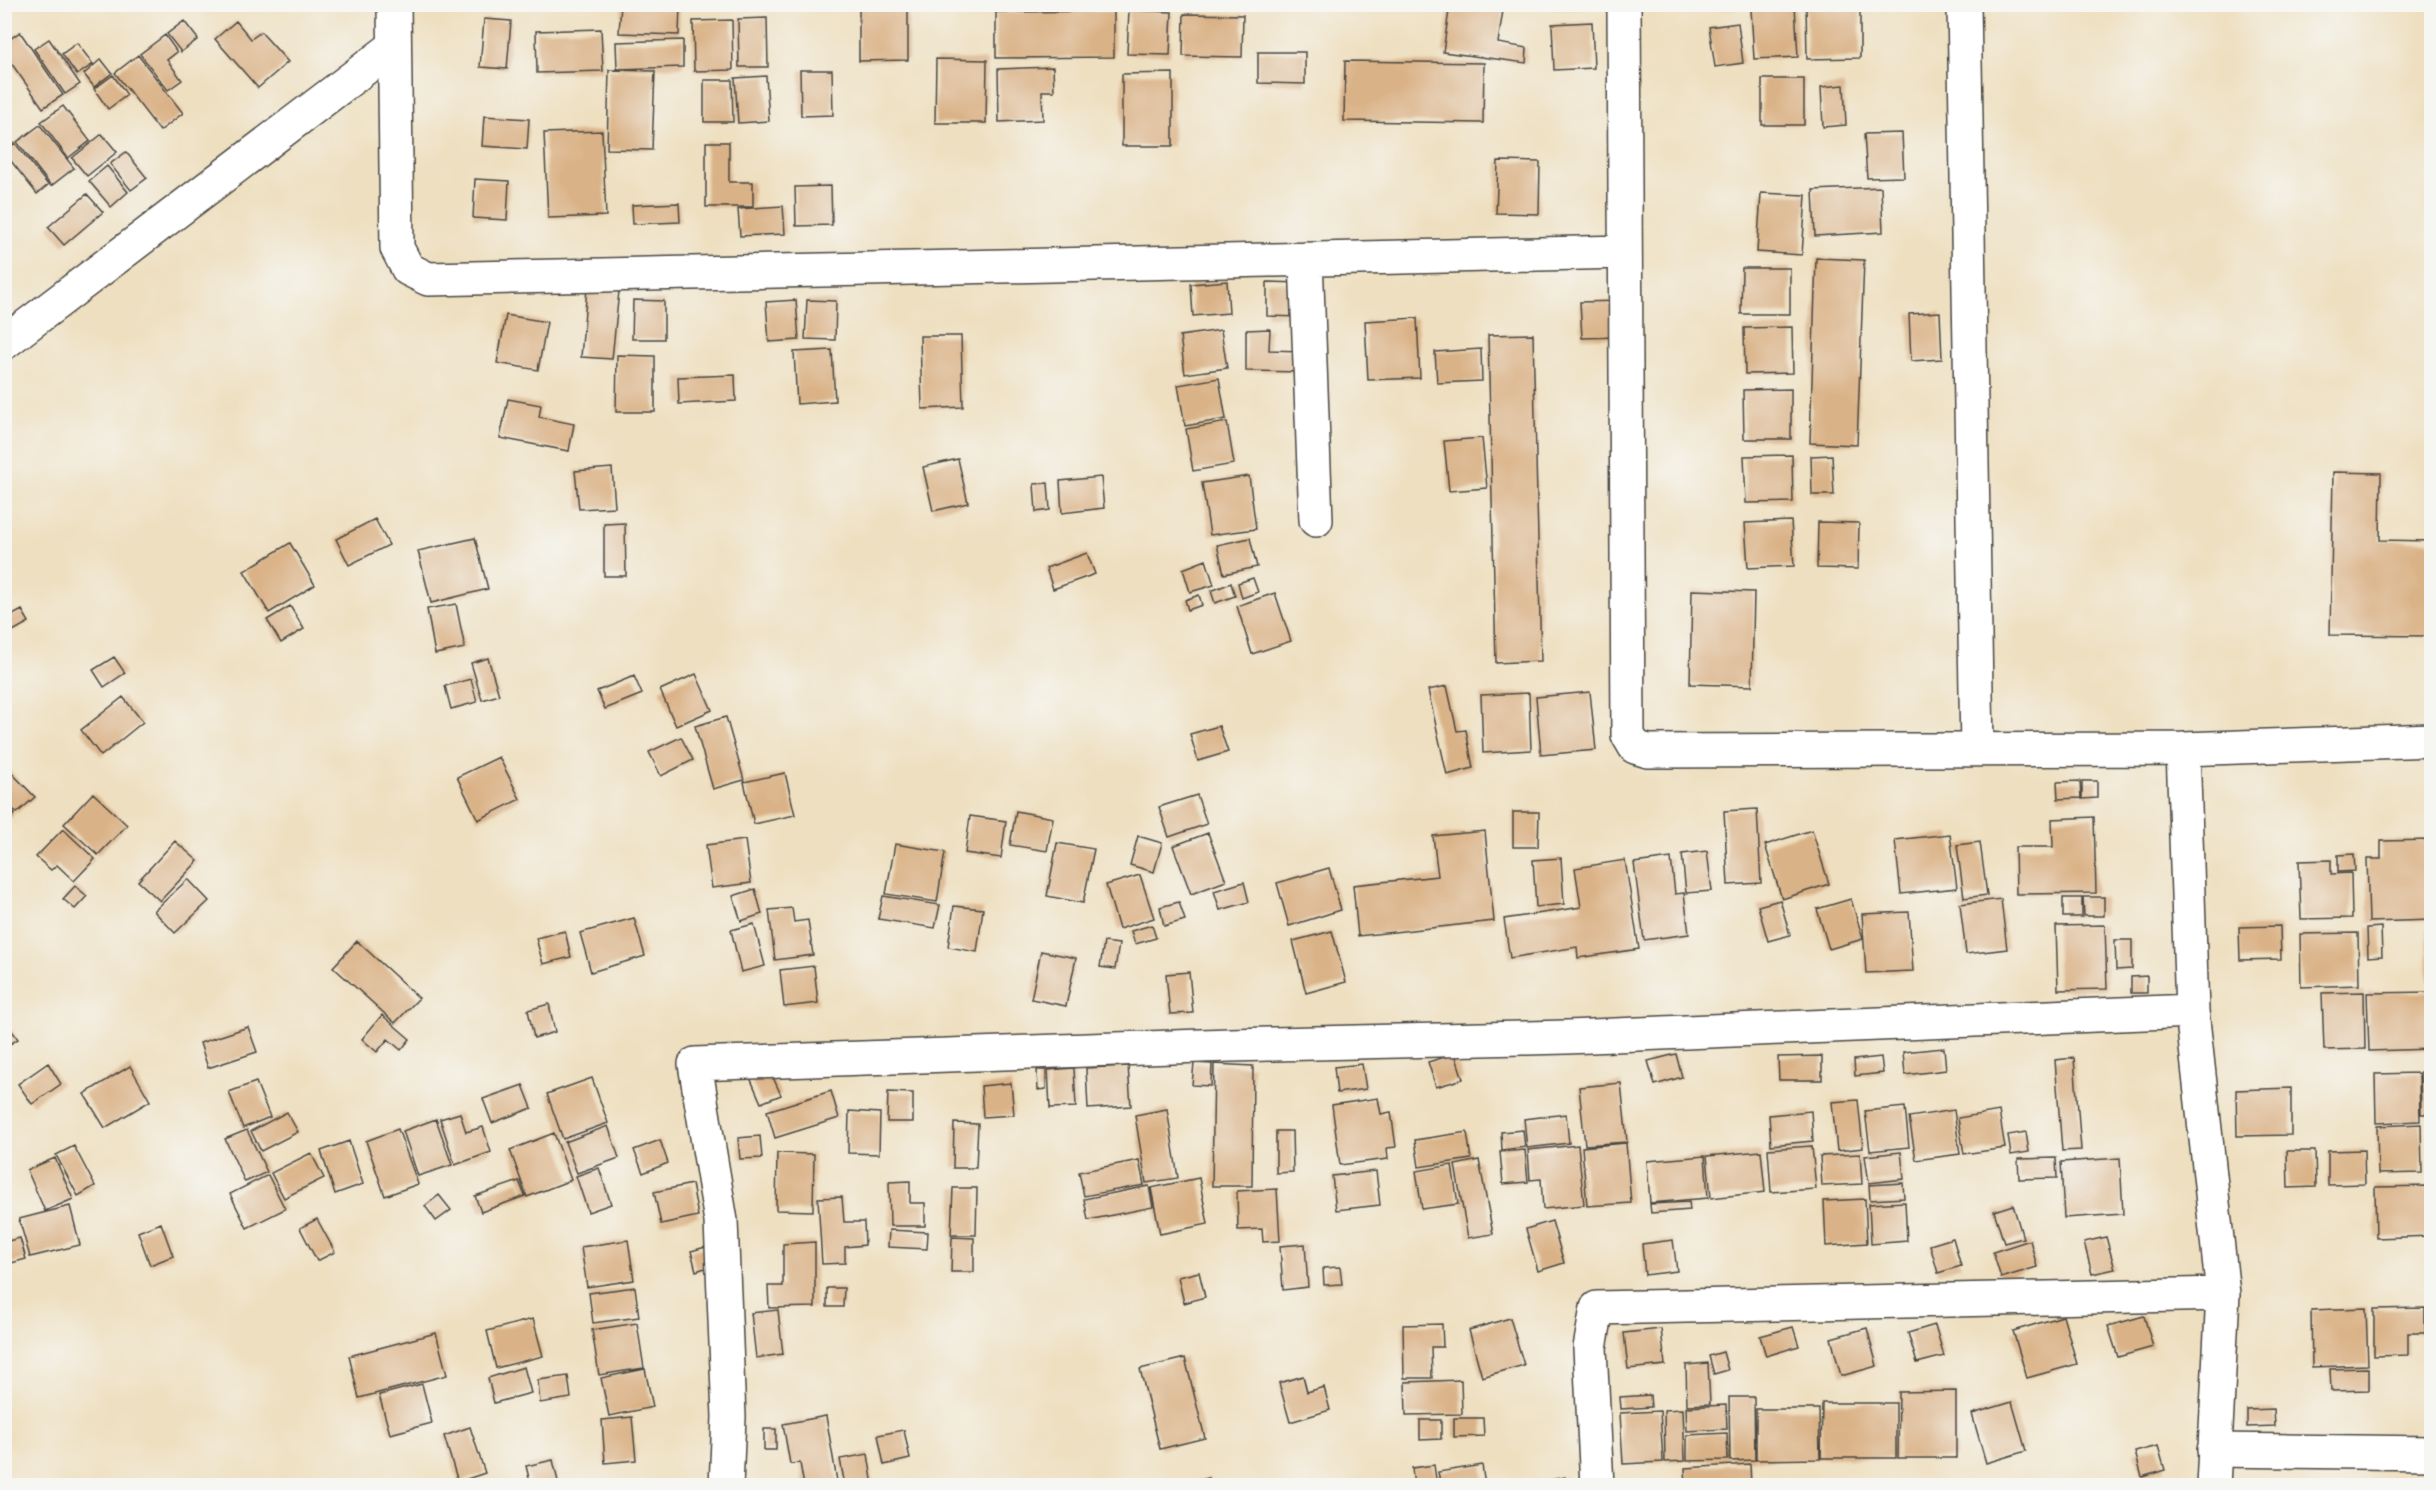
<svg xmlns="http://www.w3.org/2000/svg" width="2436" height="1490" font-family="Delius,sans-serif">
<rect width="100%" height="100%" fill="#f6f6f2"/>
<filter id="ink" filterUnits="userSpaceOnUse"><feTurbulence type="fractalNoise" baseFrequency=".0167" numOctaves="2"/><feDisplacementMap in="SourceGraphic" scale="12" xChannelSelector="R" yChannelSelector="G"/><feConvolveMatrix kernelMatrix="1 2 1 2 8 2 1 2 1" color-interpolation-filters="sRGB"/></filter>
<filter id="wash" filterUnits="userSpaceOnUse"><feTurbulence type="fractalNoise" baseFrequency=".008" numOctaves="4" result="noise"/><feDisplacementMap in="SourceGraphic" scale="24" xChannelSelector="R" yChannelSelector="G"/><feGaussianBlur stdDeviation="1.35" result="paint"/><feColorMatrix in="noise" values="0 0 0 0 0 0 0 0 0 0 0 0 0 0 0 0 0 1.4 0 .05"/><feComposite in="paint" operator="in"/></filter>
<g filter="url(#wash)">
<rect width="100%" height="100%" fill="#eedfc0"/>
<g id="blocks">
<!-- building -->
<path fill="#dab287" d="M621,4H680L679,35L619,33Z
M859,4H908V60L859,61Z
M1450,4H1504L1498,43L1527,48L1526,63L1443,52Z
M1552,4H1604V7L1552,8Z
M1703,4H1740V8L1703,10Z
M1806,4H1860V58L1807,59Z
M1795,6L1798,57L1754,59L1751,9Z
M1129,10L1172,12L1170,55L1127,54Z
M1114,11V57L996,58V12Z
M1184,14L1243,15L1242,57L1183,56Z
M767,18L768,67H739L738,19Z
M484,19L511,21L507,69L480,67Z
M732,20L733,70L694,71L693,21Z
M184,21L198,39L181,52L167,34Z
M236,21L251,39L261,32L288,62L258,88L215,39Z
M1592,22L1594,68L1554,70L1552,24Z
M1738,23L1743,63L1715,67L1709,27Z
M601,29L603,71L537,73L536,31Z
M20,32L63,95L43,108L4,53V43Z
M165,35L177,52L167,60L182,80L168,90L140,54Z
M49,39L80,84L65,94L34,49Z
M683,40V67L617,69L616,42Z
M77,43L93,64L77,75L62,54Z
M1258,52H1305V84L1258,83Z
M138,55L183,113L160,131L115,73Z
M101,59L112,73L94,87L84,74Z
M936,59L987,60L986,123H935Z
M1345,61L1484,63L1483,123L1344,121Z
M1053,67L1054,91H1042L1043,120L999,122L998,69Z
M609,70L655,71L652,150L607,149Z
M800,70H832L833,115L801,116Z
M1173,73V146H1122V74Z
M113,75L127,95L108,109L94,89Z
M766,76L769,121L738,123L735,78Z
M1762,79H1804V125H1762Z
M704,80H732L733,122H704Z
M1844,85L1846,125L1823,127L1821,87Z
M63,106L90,141L68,158L41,122Z
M484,116L529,119L527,149L482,146Z
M40,125L74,168L51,186L17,142Z
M602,131L606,216L548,218L544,133Z
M1902,133L1904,177L1867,178L1864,134Z
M102,134L117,152L87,176L72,158Z
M706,142H729V182H753V207H706Z
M15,143L48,185L37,194L4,152Z
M126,152L147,178L131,190L110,164Z
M1498,161L1540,162L1539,214L1496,213Z
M107,166L128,192L111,207L89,181Z
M475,179L509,181L507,220L473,218Z
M831,186L832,225L796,226L795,187Z
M1881,187L1883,232L1815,236L1813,190Z
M1761,193L1806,195L1802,255L1757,252Z
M87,194L103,212L64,245L48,227Z
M679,203L680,222L633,224L632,205Z
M783,206L785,234L740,236L738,209Z
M1816,258L1864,260L1857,445L1810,443Z
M1742,268H1790V314H1741Z
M1227,281L1229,313L1193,316L1191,284Z
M1267,282L1303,283L1302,317L1267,316Z
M587,288L619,291L612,359L581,357Z
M633,300L664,301V339H632Z
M796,300L799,340L769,342L766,302Z
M807,300L836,301L835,340L805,339Z
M1619,301L1620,337L1582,338L1580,302Z
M1940,312L1942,359L1911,361L1909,314Z
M506,315L547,322L538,370L497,363Z
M1417,318L1420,378L1368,380L1365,321Z
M1792,327L1793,373L1745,374L1744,328Z
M1270,329L1269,350L1301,351V372L1246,371V330Z
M1221,330L1227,368L1185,374L1180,336Z
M1533,334L1541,661L1496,663L1488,335Z
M920,336H961L963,407L922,409Z
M1481,349L1482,381L1437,383L1435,352Z
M832,350L835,401L797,404L794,352Z
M617,355L655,356V412H616Z
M735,375L736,401L679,404L678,377Z
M1219,378L1226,419L1185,426L1178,385Z
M1791,389V439H1744L1743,390Z
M508,399L541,405L539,417L574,424L569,451L500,438Z
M1227,422L1234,464L1193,471L1186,429Z
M1482,438L1487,488L1449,491L1444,441Z
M1792,455L1793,502L1746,503L1744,456Z
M1832,455L1834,495H1812L1811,456Z
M958,459L968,503L933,511L923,467Z
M612,468L615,507L579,509L575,471Z
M2333,472L2381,473L2380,540L2432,541V636L2330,635Z
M1249,476L1256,529L1210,535L1202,483Z
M1101,477L1104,508L1062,513L1060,481Z
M1048,483L1050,510L1036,512L1034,484Z
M375,519L389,545L349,565L336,539Z
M1791,521L1794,566L1748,568L1745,523Z
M1818,522L1859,523L1858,569L1817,568Z
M625,523L626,576H604V524Z
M475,538L488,589L431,603L418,551Z
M1250,538L1257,567L1224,574L1217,545Z
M290,543L315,585L269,613L244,571Z
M1087,553L1095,574L1053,589L1046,568Z
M1206,560L1214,585L1190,592L1183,569Z
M1253,578L1258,592L1242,598L1238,583Z
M1231,583L1235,596L1215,603L1211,591Z
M1692,590L1754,592L1752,686L1690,684Z
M1275,593L1291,641L1252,654L1237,606Z
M1199,595L1202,605L1188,610L1185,600Z
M456,604L465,648L435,654L427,609Z
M290,606L304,629L281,643L267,620Z
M22,610L29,622L13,631L7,618Z
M114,657L125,673L104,687L93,670Z
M488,658L499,695L482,700L471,663Z
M696,674L712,710L676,726L660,690Z
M634,676L642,694L605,709L597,691Z
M471,679L477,702L451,709L445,686Z
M1447,686L1457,731L1466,730L1473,768L1447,775L1428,690Z
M1590,692L1596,750L1541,755L1536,697Z
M1529,693L1531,750L1483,753L1481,695Z
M123,697L143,722L101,756L81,730Z
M726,717L744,780L713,789L695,726Z
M1219,726L1228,752L1198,761L1190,734Z
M681,737L693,760L661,776L649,752Z
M499,757L520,799L478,820L457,777Z
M4,765L35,797L17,813L4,800Z
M785,773L795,815L754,824L744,782Z
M2080,781L2081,798L2058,799L2057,782Z
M2082,781H2097V798L2082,799Z
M93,793L127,825L98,855L64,824Z
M1197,795L1207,824L1169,837L1159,807Z
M4,803L15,814L4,824Z
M1757,809L1761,883L1728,885L1724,811Z
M1016,811L1053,818L1047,851L1010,845Z
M1513,812H1539L1538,847H1513Z
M970,816L1006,821L1001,858L965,853Z
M2094,817L2096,893L2016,894L2015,847H2053L2052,819Z
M63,829L95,859L74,881L57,865L51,870L36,857Z
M1812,830L1829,884L1782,899L1765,845Z
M1485,831L1494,921L1358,936L1353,885L1438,876L1433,836Z
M1208,833L1226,881L1191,894L1173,846Z
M1950,834L1957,888L1901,894L1895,840Z
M1138,836L1162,843L1154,872L1130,865Z
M745,840L751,883L712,888L706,845Z
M2432,840V920L2369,922L2367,859H2381V841Z
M175,841L198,861L160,901L138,881Z
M1980,842L1987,895L1964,898L1957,845Z
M1057,843L1094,849L1083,903L1047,896Z
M895,844L945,852L937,902L886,894Z
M1707,851L1712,891L1686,893L1682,854Z
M2354,854L2355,871L2338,872V855Z
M1561,858L1564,904L1536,907L1533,860Z
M1671,858L1675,894L1684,893L1689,934L1644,940L1634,863Z
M1625,860L1639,949L1578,958L1577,947L1510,958L1504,919L1581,907L1575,868Z
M2331,860V874L2351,873L2352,918L2301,919L2299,861Z
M1329,868L1341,910L1289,926L1277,883Z
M1140,875L1154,918L1119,929L1106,885Z
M188,879L209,901L175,933L154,911Z
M1244,882L1249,902L1220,910L1214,891Z
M75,886L87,896L75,909L63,899Z
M755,889L762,914L741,921L733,896Z
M883,896L940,905L935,928L878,919Z
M2083,897H2104V916H2084Z
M2063,898H2082V917H2063Z
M1851,899L1863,939L1829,949L1817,909Z
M2001,899L2007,949L1966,954L1960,904Z
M1780,900L1790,935L1768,941L1758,906Z
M1179,902L1185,920L1164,926L1160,907Z
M954,906L983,909L977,952L948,947Z
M792,908L794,922L808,920L813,955L775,960L769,910Z
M1909,912L1913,971L1866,973L1862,914Z
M634,918L645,956L591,972L580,933Z
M754,924L765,966L741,972L731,930Z
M1152,925L1156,938L1135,944L1131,931Z
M2105,925L2107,989L2058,990L2056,926Z
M2280,926L2281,959L2240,960L2239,927Z
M2381,927L2382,956L2368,957L2367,928Z
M2427,930H2432V981H2428Z
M565,931L571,957L543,964L536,938Z
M1332,931L1346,982L1306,993L1293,941Z
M2358,933L2359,985L2301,987L2300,934Z
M2115,940H2132V969L2116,970Z
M357,941L419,998L395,1023L333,967Z
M1104,942L1119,944L1115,969L1100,967Z
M1041,951L1076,958L1066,1006L1031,999Z
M814,966L818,1003L784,1007L780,970Z
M1189,972L1193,1013L1170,1014L1166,974Z
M2147,976V993H2131V977Z
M2364,992L2365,1049L2324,1050L2322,993Z
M2432,992V1049L2369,1051L2367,993Z
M549,1004L555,1032L534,1038L528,1010Z
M382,1015L410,1039L401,1050L388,1039L377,1052L362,1039Z
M4,1020L18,1039L4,1048Z
M248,1027L257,1052L208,1068L200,1043Z
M1944,1048L1946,1070L1905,1075L1903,1052Z
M1455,1054L1463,1079L1436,1087L1428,1062Z
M1676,1054L1682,1077L1655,1085L1648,1061Z
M1822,1056V1080H1779L1778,1057Z
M1881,1057L1883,1073L1855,1076L1854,1060Z
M2074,1058L2081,1150L2062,1151L2055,1060Z
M48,1063L61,1084L32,1104L18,1084Z
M1194,1063L1212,1064L1211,1086L1192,1085Z
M1214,1064L1253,1066L1252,1186H1212Z
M1362,1064L1366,1089L1337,1093L1334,1067Z
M130,1066L150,1101L105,1128L84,1094Z
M768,1066L781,1095L761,1103L749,1075Z
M1128,1066L1131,1106L1088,1109L1086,1068Z
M1074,1068L1076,1107L1050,1108L1048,1070Z
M1037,1070H1046V1089L1038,1090Z
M2432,1071V1114H2421L2420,1072Z
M2419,1073L2420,1121L2376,1123L2375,1074Z
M592,1078L608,1123L563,1139L547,1094Z
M256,1082L270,1117L243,1128L229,1092Z
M1011,1083L1014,1115L983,1117L981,1086Z
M1621,1083L1627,1142L1585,1145L1579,1087Z
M523,1085L532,1108L492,1123L483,1099Z
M2291,1088V1135L2237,1136L2236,1090Z
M831,1091L839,1118L775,1138L767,1111Z
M888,1092L913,1093V1122H887Z
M1378,1098L1381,1114L1391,1112L1396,1147L1387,1148L1388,1159L1340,1165L1332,1105Z
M1858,1100L1863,1148L1837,1151L1832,1102Z
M1905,1107L1909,1147L1870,1151L1865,1111Z
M1167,1109L1178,1178L1146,1183L1135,1115Z
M1954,1110L1960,1154L1916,1160L1909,1117Z
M849,1111L880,1113L879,1154L848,1153Z
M1811,1111L1813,1141L1771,1145L1769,1115Z
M1999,1111L2005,1148L1964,1154L1958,1118Z
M287,1112L298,1132L261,1151L251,1131Z
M460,1113L466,1132L483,1127L491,1152L455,1165L440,1119Z
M1566,1114L1569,1143L1527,1148L1524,1119Z
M436,1119L452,1165L418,1176L403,1131Z
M954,1123L978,1124L976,1168H953Z
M2421,1124L2422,1173L2378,1174L2377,1126Z
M608,1126L619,1158L577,1173L565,1142Z
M398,1129L418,1184L385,1196L366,1141Z
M247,1130L267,1172L245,1182L225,1139Z
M1523,1130L1525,1147L1502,1150L1501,1132Z
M1276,1131H1292L1293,1172L1276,1173Z
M1467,1132L1471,1159L1419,1167L1415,1140Z
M2026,1132L2029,1152L2011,1155L2008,1135Z
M554,1133L571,1180L527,1197L510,1150Z
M760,1136L762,1158L740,1159L738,1138Z
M660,1140L668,1163L643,1173L634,1150Z
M349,1141L363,1184L335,1194L321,1151Z
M1626,1143L1631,1203L1587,1206L1582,1147Z
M1578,1145L1584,1205L1543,1209L1541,1179L1530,1180L1528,1150Z
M74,1146L95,1186L78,1196L56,1155Z
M1812,1146L1816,1189L1771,1192L1768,1149Z
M1525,1150L1528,1182L1503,1184L1500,1152Z
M2364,1150L2365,1184L2328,1185V1151Z
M1761,1151L1765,1192L1711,1198L1707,1156Z
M2287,1151H2315L2316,1187L2288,1188Z
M1901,1152L1904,1179L1869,1183L1865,1156Z
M311,1153L324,1178L284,1198L271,1173Z
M777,1153L814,1154L813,1211L776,1210Z
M1860,1154L1862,1184L1822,1186L1820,1156Z
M1705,1156L1708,1198L1650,1203L1647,1161Z
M55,1158L73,1199L45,1211L27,1170Z
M2056,1158L2057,1178L2019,1179L2018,1159Z
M2120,1158L2123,1214L2064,1218L2061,1162Z
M1139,1160L1144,1185L1084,1196L1079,1172Z
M1479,1160L1493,1234L1468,1238L1455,1165Z
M1452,1165L1458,1204L1422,1209L1416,1171Z
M599,1168L611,1204L588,1212L576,1176Z
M1376,1171L1380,1205L1336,1210L1332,1176Z
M268,1175L285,1209L247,1228L230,1194Z
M1199,1178L1208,1224L1160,1234L1151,1188Z
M519,1181L525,1196L481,1212L475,1196Z
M910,1181V1203H925V1226H890L889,1182Z
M1903,1183L1904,1198L1870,1200L1869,1185Z
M692,1184L698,1216L661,1224L654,1192Z
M1149,1186L1153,1207L1088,1220L1084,1199Z
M2432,1186V1236L2376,1238L2375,1187Z
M953,1188H977L976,1235H951Z
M1277,1189L1280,1241L1263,1242L1262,1229L1238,1230L1237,1191Z
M439,1195L451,1210L436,1221L425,1206Z
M842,1197L844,1222H864L865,1245L845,1247V1263L822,1264L818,1198Z
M1865,1199L1867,1243L1826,1246L1824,1201Z
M1689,1202L1690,1210L1651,1213L1650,1204Z
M1905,1202L1907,1241L1871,1244L1869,1204Z
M2013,1205L2023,1238L2004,1243L1994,1211Z
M70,1206L80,1245L30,1257L19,1219Z
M317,1219L335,1252L317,1261L300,1228Z
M1552,1221L1564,1263L1538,1271L1526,1229Z
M161,1223L173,1256L150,1265L138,1232Z
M889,1230L928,1232L927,1249L888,1247Z
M952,1237L974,1238V1272H951Z
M2106,1237L2115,1269L2092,1274L2084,1242Z
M20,1238L26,1259L4,1265V1242Z
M1953,1238L1961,1266L1938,1273L1930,1245Z
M628,1240L634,1280L587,1287L581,1247Z
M1673,1240L1677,1271L1645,1275L1642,1244Z
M2030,1240L2037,1267L2001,1278L1993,1252Z
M815,1242V1307L769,1308L768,1286H783V1244Z
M1305,1244L1308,1287L1283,1290L1280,1246Z
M713,1245L718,1264L696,1271L691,1251Z
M1340,1267L1342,1284L1324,1285L1323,1268Z
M1199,1272L1205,1297L1184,1303L1178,1277Z
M635,1287L639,1317L593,1323L589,1293Z
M827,1288H844L843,1307H827Z
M2366,1308L2368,1365L2312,1367L2311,1310Z
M2425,1308V1333H2408V1355L2374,1356V1309Z
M778,1310L783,1354L756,1358L751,1313Z
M2063,1316L2077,1364L2027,1378L2013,1331Z
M2144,1316L2153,1347L2118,1357L2108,1326Z
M1510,1318L1524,1365L1482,1377L1469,1330Z
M533,1319L543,1356L496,1368L487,1331Z
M637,1323L644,1368L599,1375L592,1330Z
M1442,1324L1443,1347H1431L1432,1378H1404L1403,1325Z
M1935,1325L1944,1356L1917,1363L1908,1333Z
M1793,1327L1799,1346L1766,1356L1760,1336Z
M1867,1328L1877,1366L1841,1376L1831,1338Z
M1661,1329L1665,1365L1628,1369L1624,1333Z
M436,1333L447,1375L359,1398L349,1356Z
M1723,1352L1728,1370L1714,1374L1709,1356Z
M1185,1358L1205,1438L1160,1449L1140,1369Z
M1708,1363L1710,1404L1687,1405L1686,1365Z
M524,1367L531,1393L494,1403L488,1378Z
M2369,1368V1390L2331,1391L2330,1369Z
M645,1369L653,1407L609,1416L601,1378Z
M568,1376L571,1398L540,1403L538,1380Z
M1303,1376L1307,1392L1324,1387L1330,1410L1290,1422L1279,1383Z
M1461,1380L1462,1414L1406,1415L1405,1382Z
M422,1384L432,1423L390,1434L379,1395Z
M1956,1391V1458H1898L1899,1392Z
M1650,1395L1651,1407L1621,1409L1620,1397Z
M1729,1397H1754L1755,1460L1730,1461Z
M2012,1402L2026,1451L1986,1463L1972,1414Z
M1822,1403H1896V1458H1821Z
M1726,1405L1727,1429L1687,1431L1686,1407Z
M1683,1409L1685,1461L1665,1462L1664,1410Z
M1756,1409H1819L1820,1459L1756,1460Z
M2274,1409L2275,1426L2247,1427V1410Z
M1660,1411L1663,1462L1623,1464L1620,1413Z
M826,1416L837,1481L804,1486L800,1463L790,1464L783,1424Z
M632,1417L636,1460L605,1463L602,1420Z
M1454,1418H1483L1484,1436L1454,1437Z
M1420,1420H1441V1439L1420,1440Z
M470,1427L485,1473L458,1482L444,1436Z
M764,1429H776V1450H764Z
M904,1430L910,1459L884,1465L878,1435Z
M1727,1433L1728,1460L1687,1461V1435Z
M2158,1446L2165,1470L2142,1477L2135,1452Z
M868,1454L873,1486H845L840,1459Z
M553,1460L559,1486H531L526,1466Z
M1750,1464L1751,1486H1686L1685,1468Z
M1434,1465L1437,1486H1414L1412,1468Z
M1482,1465L1485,1486H1441L1438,1472Z
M1565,1477L1567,1486H1535L1534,1483Z
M1209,1478L1211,1486H1180V1485Z"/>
</g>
</g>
<g filter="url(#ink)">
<use href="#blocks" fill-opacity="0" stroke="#484641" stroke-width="1.5"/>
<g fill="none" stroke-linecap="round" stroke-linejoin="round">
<defs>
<path id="street" d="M394,4L397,248L408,269L428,279L1624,252
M1624,4L1628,735L1635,747L1648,751L2183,749L2432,740
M1964,4L1977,749
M1306,259L1316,520
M4,343L393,47
M2183,749L2192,1011L2223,1294L2213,1486
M2214,1450L2432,1453
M726,1486L729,1417L721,1221L695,1064L1230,1045L1567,1037L2192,1011
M1597,1486L1590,1348L1597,1308L2223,1294"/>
</defs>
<!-- street casing -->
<use href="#street" stroke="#484641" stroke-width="36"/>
<!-- street -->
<use href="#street" stroke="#fff" stroke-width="33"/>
</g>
</g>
<!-- margin -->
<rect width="2436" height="1490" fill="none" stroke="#f6f6f2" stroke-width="24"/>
</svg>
